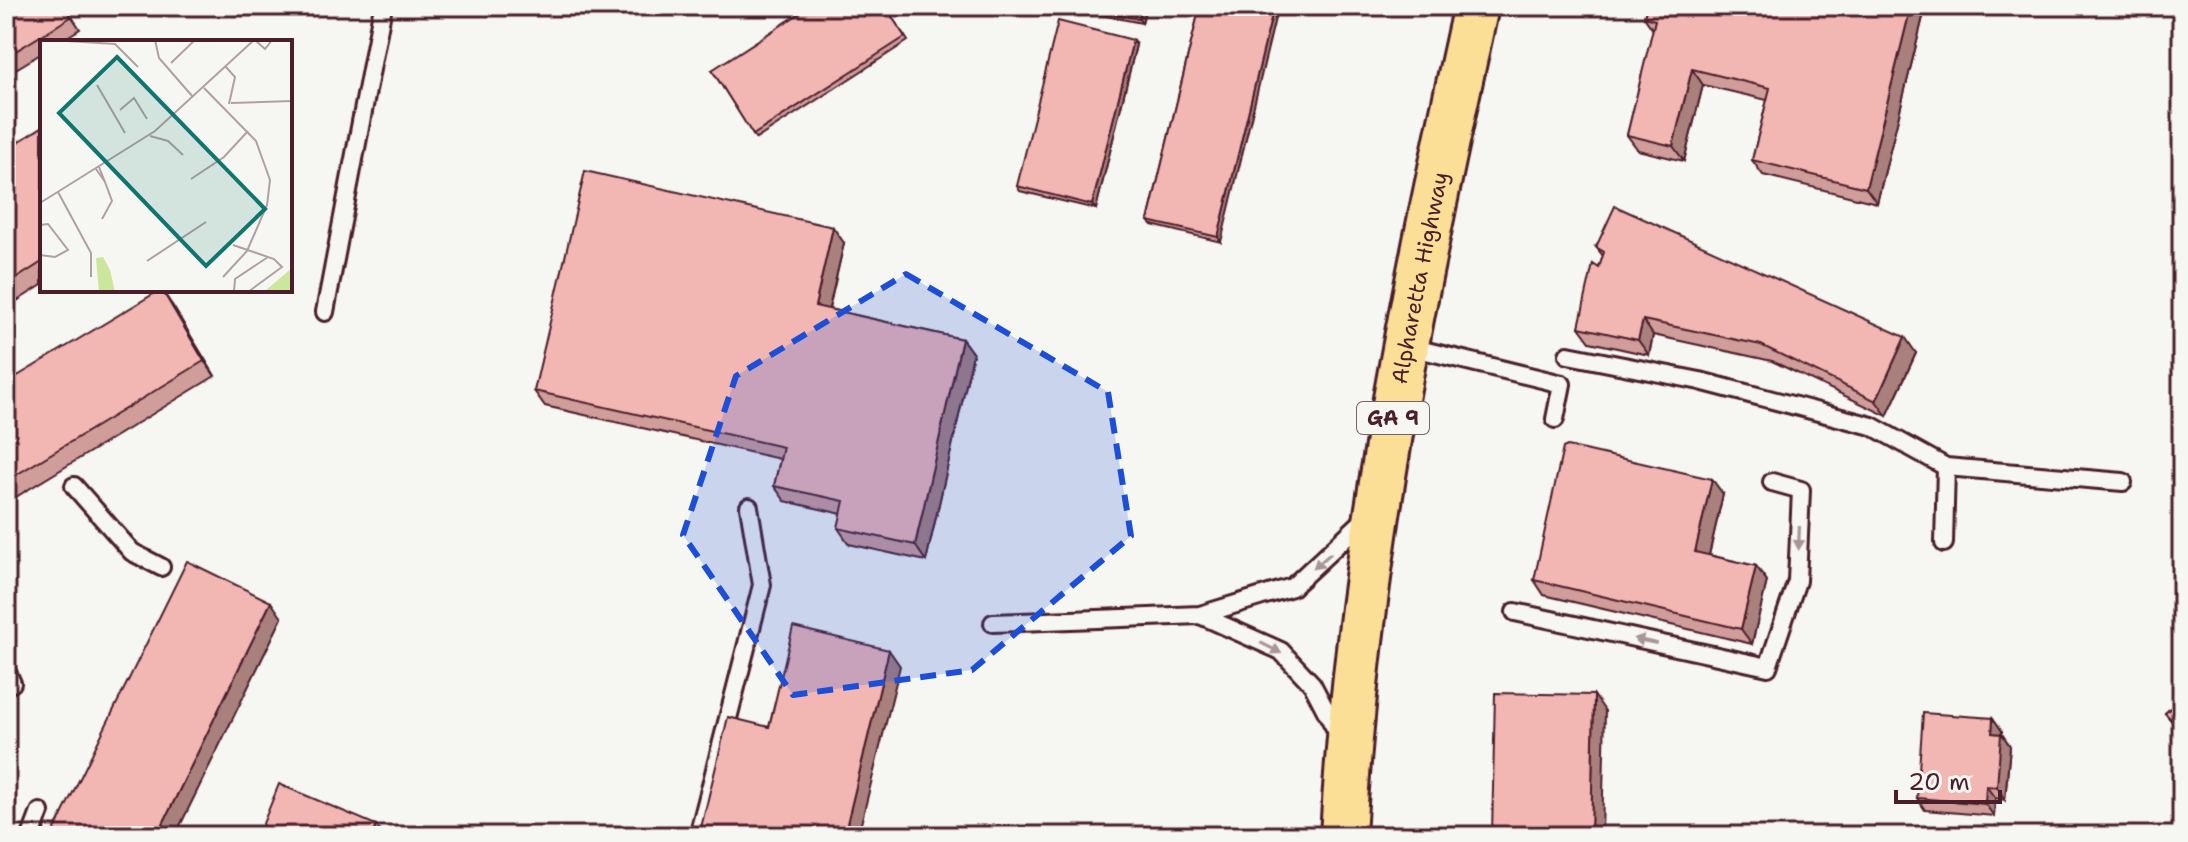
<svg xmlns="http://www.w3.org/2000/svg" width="2188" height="842" font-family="'Shantell Sans',sans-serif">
<rect width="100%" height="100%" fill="#f6f6f2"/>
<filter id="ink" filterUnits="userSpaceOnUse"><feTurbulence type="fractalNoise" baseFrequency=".0125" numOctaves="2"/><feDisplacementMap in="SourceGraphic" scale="16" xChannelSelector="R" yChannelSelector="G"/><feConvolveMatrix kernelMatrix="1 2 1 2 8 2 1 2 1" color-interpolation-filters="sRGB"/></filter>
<g filter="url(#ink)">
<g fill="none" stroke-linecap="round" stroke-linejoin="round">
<defs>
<path id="service" d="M325,312L383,6
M1406,346L1562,384L1555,419
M1568,355L1700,381L1872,426L1946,467L2123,482
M74,486L132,552L161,567
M1944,543L1946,467
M1515,612L1768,667L1797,581L1801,490L1772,482
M1200,615L1281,651L1312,684L1338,734
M993,623L1200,615L1292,587L1367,517
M6,670L12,683L6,686
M31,836L40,812
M698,836L762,585L749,507"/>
<g id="trunk">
<path id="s1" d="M1343,836C1358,555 1416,280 1476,6"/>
</g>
</defs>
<!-- service casing -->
<use href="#service" stroke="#4a1f2b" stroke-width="22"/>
<!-- trunk casing -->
<use href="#trunk" stroke="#4a1f2b" stroke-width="50"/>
<!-- service -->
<use href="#service" stroke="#f6f6f2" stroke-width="16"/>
<!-- trunk -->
<use href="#trunk" stroke="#fbdf96" stroke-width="44"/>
</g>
<!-- wall -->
<path fill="#d19d9a" stroke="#4a1f2b" stroke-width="2" d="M6,6H65L80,29L59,42H42V53L6,75Z
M885,6L908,41L756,139L712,70Z
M1069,6H1146L1142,23L1071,9Z
M1200,6L1221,242L1152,225L1148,221Z
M1647,6H1919L1924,13L1877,203L1763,175L1752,160L1767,100L1703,85L1684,161L1638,150L1627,135L1653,30L1644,17Z
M1133,40L1136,45L1096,209L1020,191L1017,186Z
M42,127V285L6,308V150Z
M844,243L829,309L962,339L973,354L926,561L849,544L838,528L842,514L785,501L774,486L780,459L545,406L534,391Z
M1596,247L1916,353L1887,416L1772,361L1653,335L1649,355L1590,342L1579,327L1603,256Z
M172,305L215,376L6,503V383Z
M1723,494L1709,555L1756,566L1767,581L1752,644L1544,595L1534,580Z
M2182,698V734L2165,713Z
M1993,718L2002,731V734L2010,746L2005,800L1995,798L1994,816L1925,810L1917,798Z"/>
<!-- shaded-wall -->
<path fill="#aa807d" stroke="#4a1f2b" stroke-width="2" d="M1141,6H1146L1142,23L1139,19Z
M1274,6H1278L1221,242L1218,237Z
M1911,6H1919L1924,13L1877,203L1866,188Z
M1133,40L1136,45L1096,209L1092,205Z
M1692,69L1703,85L1684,161L1673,146Z
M833,227L844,243L826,321L815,306Z
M162,290L172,305L215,376L204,361Z
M1643,320L1653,335L1649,355L1638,340Z
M1905,337L1916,353L1887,416L1876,401Z
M962,339L973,354L926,561L915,545Z
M1712,479L1723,494L1706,568L1695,552Z
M1756,566L1767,581L1752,644L1741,629Z
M271,602L282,618L175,836H157Z
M889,650L900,666L858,836H844Z
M1594,695L1605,711L1602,836H1591Z
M1993,718L2002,731V734L2010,746L2005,800L1997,787L1992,733Z
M1986,786L1995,798L1994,816L1985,804Z
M376,825L384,836H372Z"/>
<!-- building -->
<path fill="#f3b7b3" stroke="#4a1f2b" stroke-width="2" d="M6,6H64L71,17L6,57Z
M811,6H885L905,37L753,135L712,70Z
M1077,6H1141L1139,19Z
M1200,6H1274L1218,237L1148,221Z
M1647,6H1911L1866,188L1752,160L1770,88L1692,69L1673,146L1627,135L1655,20L1644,17Z
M1058,21L1133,40L1092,205L1017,186Z
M42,127V262L6,285V150Z
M585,171L833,227L815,306L962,339L915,545L838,528L844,501L774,486L783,447L534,391Z
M1615,206L1905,337L1876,401L1761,345L1643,320L1638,340L1579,327L1593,264L1599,268L1604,252L1596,247Z
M160,290H162L204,361L6,481V383Z
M1567,446L1712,479L1695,552L1756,566L1741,629L1534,580L1563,448Z
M187,561L271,602L157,836H65L54,831Z
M793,627L889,650L844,836H699L728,717L769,727Z
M1495,693L1594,695L1591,836H1492Z
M2182,698V731L2165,713Z
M1923,713L1993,718L1992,733L2001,734L1997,787L1986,786L1985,804L1917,798Z
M279,784L376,825L372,836H258Z"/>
<!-- one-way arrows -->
<defs><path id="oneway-solid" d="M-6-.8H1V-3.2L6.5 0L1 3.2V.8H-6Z" transform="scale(2)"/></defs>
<g fill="#a99598">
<use href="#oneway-solid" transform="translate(1799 538) rotate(92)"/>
<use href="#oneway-solid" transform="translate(1322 561) rotate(139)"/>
<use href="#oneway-solid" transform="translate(1645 641) rotate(-168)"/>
<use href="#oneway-solid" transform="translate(1271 648) rotate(27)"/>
</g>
</g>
<!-- marked area -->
<path fill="#1d4ed8" fill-opacity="0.2" stroke="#1d4ed8" stroke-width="6" stroke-dasharray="16 10" stroke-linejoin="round" d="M906,274L1108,392L1131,536L972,670L793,695L683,535L736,376Z"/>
<g text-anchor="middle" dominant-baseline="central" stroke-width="7" stroke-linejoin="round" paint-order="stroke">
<!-- shield labels -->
<rect fill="#f6f6f2" stroke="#7e6067" stroke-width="2" x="1357" y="402" width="72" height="32" rx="6"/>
<g font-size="20" font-weight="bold" fill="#4a1f2b">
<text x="1393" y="418">GA 9</text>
</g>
<!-- street labels -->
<g font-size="22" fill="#4a1f2b" stroke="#f6f6f2">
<text stroke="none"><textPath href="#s1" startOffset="564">Alpharetta Highway</textPath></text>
</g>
</g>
<!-- overview -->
<g transform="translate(40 40)">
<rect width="252" height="252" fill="#f6f6f2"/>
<path d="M63,217L70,230L75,252H59L56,218ZM252,228V252H224L225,251Z" fill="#cbe69d"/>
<path fill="none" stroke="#b1a0a2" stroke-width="2" d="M11,0L75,4L98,27M115,0L119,18L153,57M215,0L225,9L232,0M131,23L155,0M186,27L195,37L189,64M57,45L85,93M164,48L216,101L230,140L227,165L207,211L183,237M191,63L252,61M80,70L94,58L107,79M110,96L128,101L143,115M56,129L65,142L59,127M151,139L184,117L208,91M18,152L51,213V237M0,163L115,91L214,0M62,179L72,161L65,142M0,185L8,184L28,210L15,217L0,215M193,205L234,219L242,227L208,252M107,221L166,182M194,252L195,239L228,217"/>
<path fill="#0f766e" fill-opacity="0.15" stroke="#0f766e" stroke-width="4" d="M77,17L225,169L166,226L19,73Z"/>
<rect width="252" height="252" fill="none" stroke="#4a1f2b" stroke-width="4"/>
</g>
<!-- margin -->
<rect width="2188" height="842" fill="none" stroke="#f6f6f2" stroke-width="32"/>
<rect x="16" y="16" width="2156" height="810" fill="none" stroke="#4a1f2b" stroke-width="3" filter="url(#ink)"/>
<!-- scale -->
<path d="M1896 790v12h104v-12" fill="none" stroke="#4a1f2b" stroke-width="4"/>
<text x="1908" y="790" font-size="24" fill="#4a1f2b" stroke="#f6f6f2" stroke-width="6" paint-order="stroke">20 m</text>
</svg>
